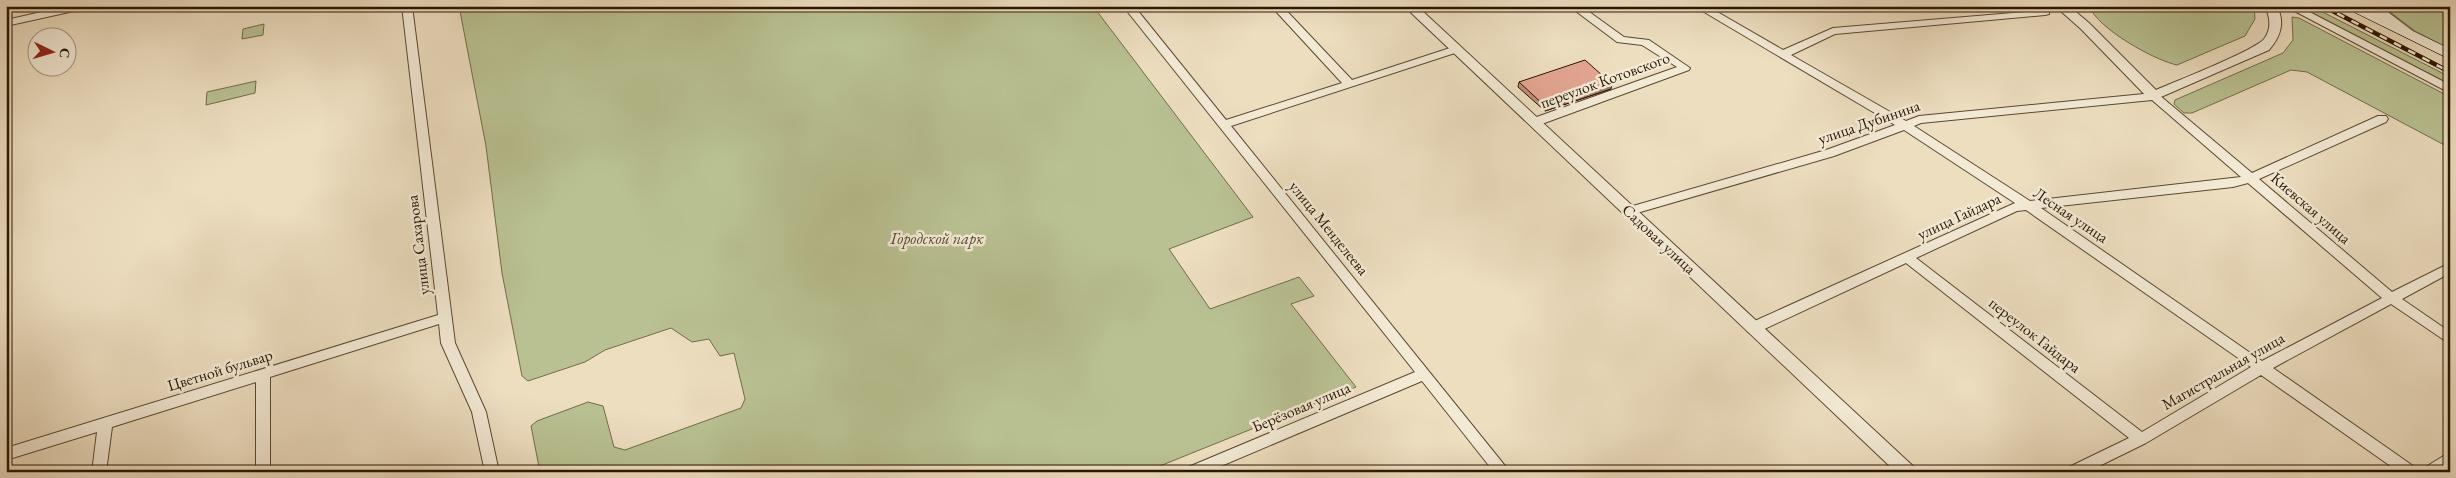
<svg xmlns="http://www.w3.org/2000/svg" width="2456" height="478" font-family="'EB Garamond',serif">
<rect width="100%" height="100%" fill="#eddec0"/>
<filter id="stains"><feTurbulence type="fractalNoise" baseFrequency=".004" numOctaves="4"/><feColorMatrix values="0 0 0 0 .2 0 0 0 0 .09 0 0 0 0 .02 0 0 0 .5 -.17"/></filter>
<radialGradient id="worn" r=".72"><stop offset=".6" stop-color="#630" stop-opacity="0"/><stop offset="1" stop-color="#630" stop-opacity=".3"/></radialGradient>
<!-- green -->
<path fill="#b9c192" stroke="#726c49" d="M459,6H1093L1253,217L1169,249L1210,309L1299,277L1314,296L1291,304L1356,387L1145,472H540L531,426L537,421L588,402L603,406L614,447L625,450L741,408L745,399L734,353L720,356L709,339L692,342L671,328L605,350L585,362L528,381L522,376L502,273L486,146Z
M2089,6H2254L2255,19L2245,36L2177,65C2154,60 2098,29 2089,6Z
M2297,6H2311L2450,77V85Z
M2382,6H2445L2450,9V49L2415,31Z
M2292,17L2299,18L2450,97V148L2307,72L2291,70L2192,113H2184L2174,104L2175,100L2283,53L2293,40Z
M264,24L263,35L242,39L243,29Z
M256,81L255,93L206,105L207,92Z"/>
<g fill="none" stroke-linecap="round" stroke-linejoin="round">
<defs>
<path id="minor" d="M68,6H88L83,9L6,26V20Z
M402,6H412L455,343L486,412L499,472H485L472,412L441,343L439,324L270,377V472H256V382L112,427L106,472H92L97,432L6,460V448L438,315Z
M1123,6H1134L1226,120L1342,83L1271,6H1282L1352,80L1453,47H1461V51L1231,126L1510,472H1494L1422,381L1207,472H1184L1186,468L1415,372Z
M1569,6H1581L1624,37L1649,40L1690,68L1689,70L1539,125H1531L1529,122L1531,119L1677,67L1642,45L1617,42Z
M1694,6H1707L1783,50L1833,28L2049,10V14L2045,15L1835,34L1791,55L1906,121L1919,116L2154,93L2158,94L2252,173L2378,116H2386L2388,119L2386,122L2259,179L2392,292L2450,263V273L2402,299L2450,332V344L2391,304L2273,368L2416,468L2418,472H2399L2261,375L2146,443L2087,472H2065L2067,468L2129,438L1906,263L1758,332H1748L1746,328L1748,324L2015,203L1904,130L1834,156L1630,215L1626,214L1624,211L1626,208L1826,150L1895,125ZM2152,100L2241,177L2030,201L1914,126L1921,123ZM2248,183L2382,298L2262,361L2041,208L2233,187ZM2026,210L2251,367L2142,432L1916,258L2017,211Z
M2285,6H2298L2450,85V93Z
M2450,452V466L2441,472H2422L2424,468Z"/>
<path id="tertiary" d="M6,6H15L6,11Z
M1404,6H1417L1914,467L1917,472H1896Z
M2055,6H2069L2089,23L2156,90C2174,82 2256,50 2264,39C2272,29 2270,17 2265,6H2277C2285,23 2281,36 2269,50L2154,100L2149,99L2081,29Z
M2366,6H2380L2414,32L2408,36L2404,35Z"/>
<path id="secondary" d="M2342,6H2361L2450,49V59Z"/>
</defs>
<!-- minor casing -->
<use href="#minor" stroke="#5b4830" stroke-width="2"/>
<!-- tertiary casing -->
<use href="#tertiary" stroke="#5b4830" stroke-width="2"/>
<!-- secondary casing -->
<use href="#secondary" stroke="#2a1600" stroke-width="1"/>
<!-- minor -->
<use href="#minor" fill="#f3ead6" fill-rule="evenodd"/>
<!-- tertiary -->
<use href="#tertiary" fill="#f3ead6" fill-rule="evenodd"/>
<!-- secondary -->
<use href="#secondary" fill="#f3ead6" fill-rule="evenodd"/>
<defs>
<path id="rail" d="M2323,6L2450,72"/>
</defs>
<!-- rail casing -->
<use href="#rail" stroke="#2a1600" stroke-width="4.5"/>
<!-- rail -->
<use href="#rail" stroke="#f3ead6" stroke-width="2.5" stroke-dasharray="8" stroke-linecap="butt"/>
</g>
<!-- wall -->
<path fill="#c38e7e" stroke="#2a1600" d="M1519,82L1611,89L1545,111L1518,87Z"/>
<!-- shaded-wall -->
<path fill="#9f7466" stroke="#2a1600" d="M1612,84L1611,89L1545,111L1546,107Z"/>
<!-- building -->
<path fill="#e3a592" stroke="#2a1600" d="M1585,60L1612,84L1546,107L1519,82Z"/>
<g text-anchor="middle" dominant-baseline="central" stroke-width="5" stroke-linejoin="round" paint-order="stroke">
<!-- street labels -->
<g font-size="16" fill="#2a1600" stroke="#f3ead6">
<text transform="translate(1605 80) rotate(-20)">переулок Котовского</text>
<text transform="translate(1869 122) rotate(-19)">улица Дубинина</text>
<text transform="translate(2311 208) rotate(41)">Киевская улица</text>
<text transform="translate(2071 215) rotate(34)">Лесная улица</text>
<text transform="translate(1959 216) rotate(-25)">улица Гайдара</text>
<text transform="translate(1329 228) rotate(51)">улица Менделеева</text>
<text transform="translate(1659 239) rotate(43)">Садовая улица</text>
<text transform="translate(418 245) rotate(-97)">улица Сахарова</text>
<text transform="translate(2035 335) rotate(38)">переулок Гайдара</text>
<text transform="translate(220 370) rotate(-17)">Цветной бульвар</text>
<text transform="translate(2223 371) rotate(-30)">Магистральная улица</text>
<text transform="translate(1301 407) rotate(-23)">Берёзовая улица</text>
</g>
<!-- park labels -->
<g font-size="16" font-style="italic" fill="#55492c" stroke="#f3ead6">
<text x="937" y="238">Городской парк</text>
</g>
</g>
<!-- margin -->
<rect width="2456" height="478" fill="none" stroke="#eddec0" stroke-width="25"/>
<rect x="8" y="8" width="2441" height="463" fill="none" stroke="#2a1600" stroke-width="2.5"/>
<rect x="12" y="12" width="2431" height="453" fill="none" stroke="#2a1600"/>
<!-- north arrow -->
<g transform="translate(52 52) rotate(95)"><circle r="24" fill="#f3ead6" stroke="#a39580"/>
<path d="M0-4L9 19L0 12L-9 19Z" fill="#8f2418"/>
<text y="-8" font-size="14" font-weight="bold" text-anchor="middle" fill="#2a1600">С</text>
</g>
<rect width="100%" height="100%" filter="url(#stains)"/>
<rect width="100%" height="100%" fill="url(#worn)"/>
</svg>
